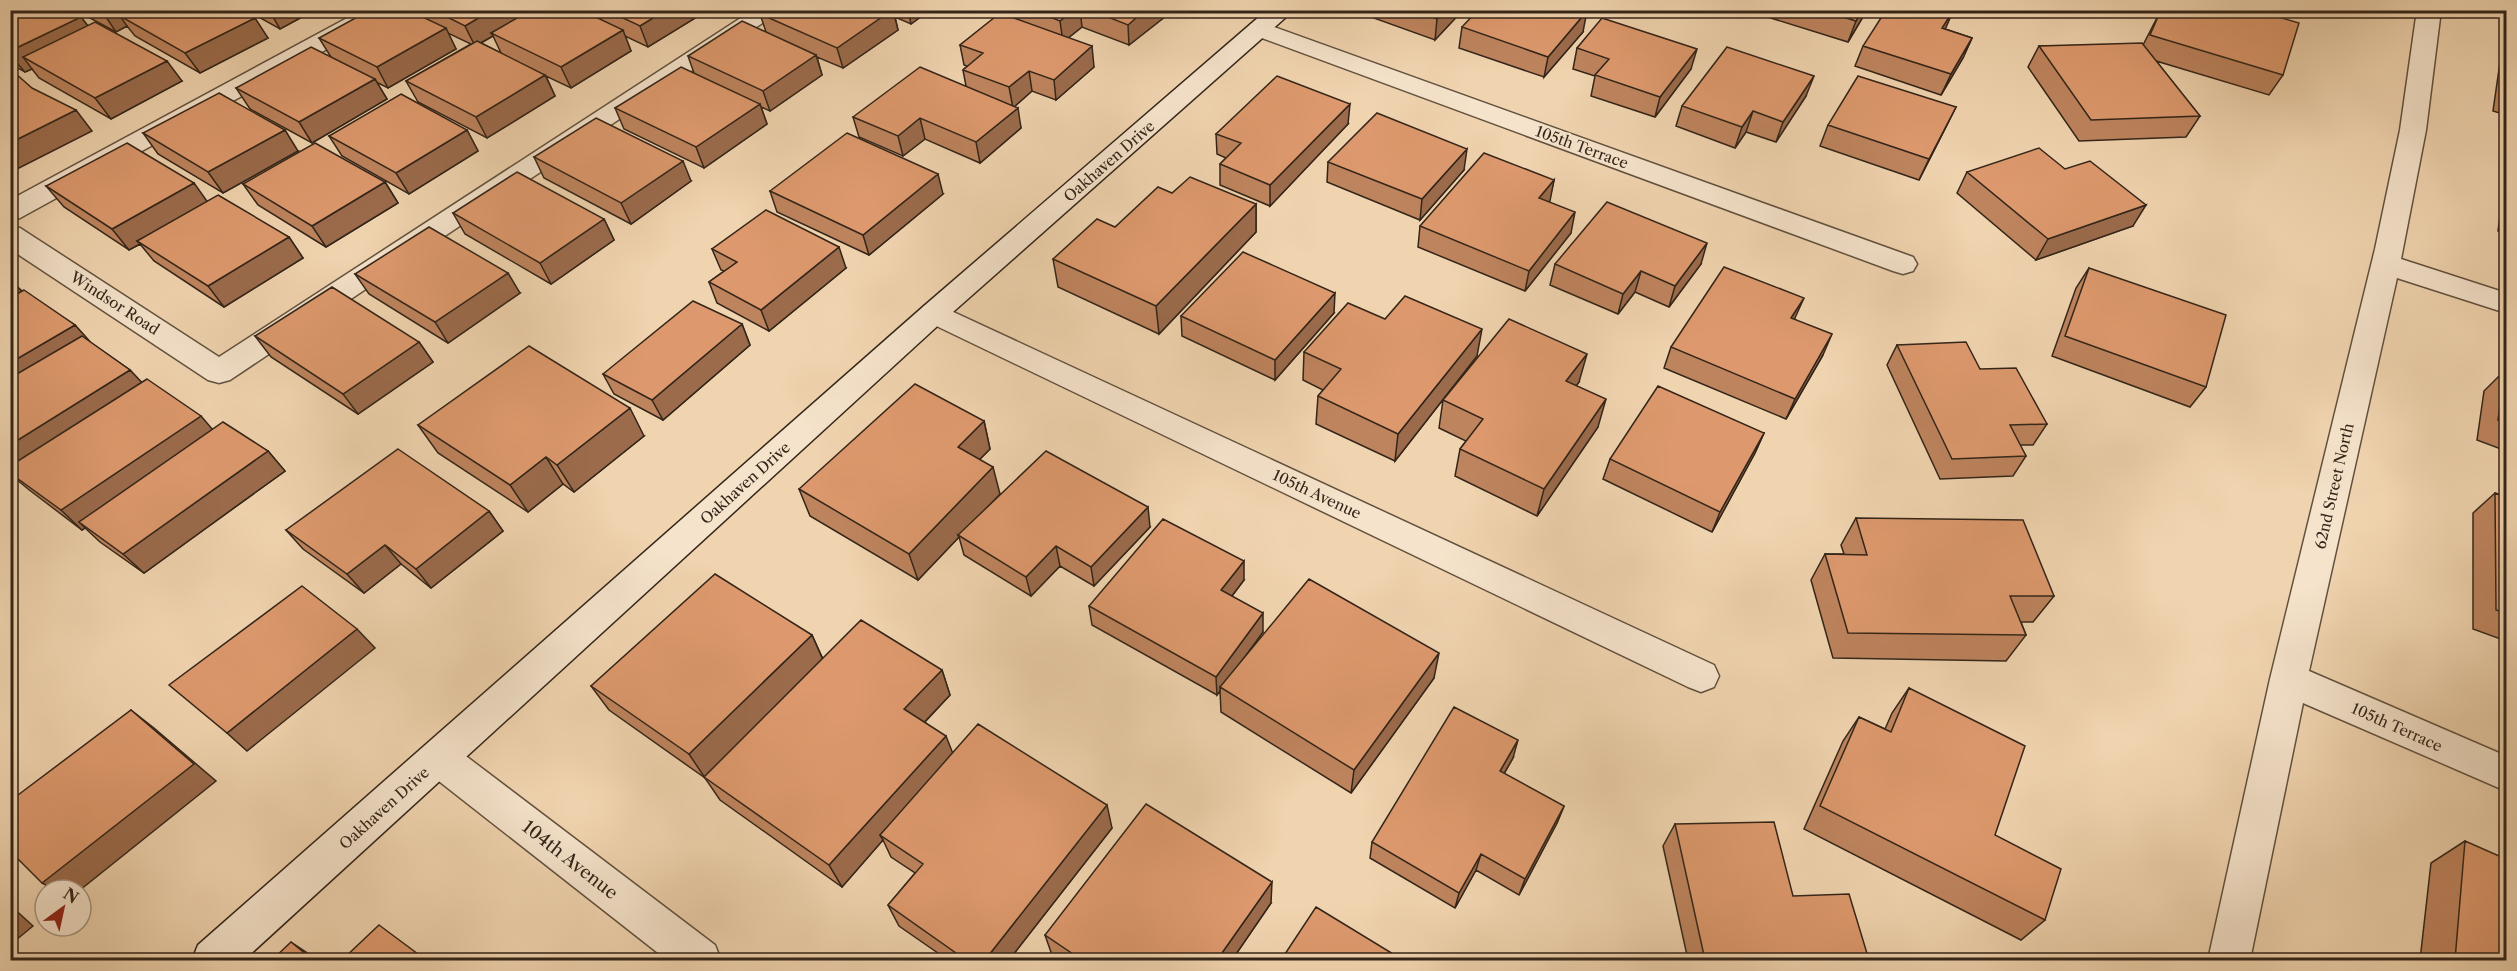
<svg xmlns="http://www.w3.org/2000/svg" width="2517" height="971" font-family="'Libre Caslon Text',serif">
<rect width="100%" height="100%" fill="#f0d4af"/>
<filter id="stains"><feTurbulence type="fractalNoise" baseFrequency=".00333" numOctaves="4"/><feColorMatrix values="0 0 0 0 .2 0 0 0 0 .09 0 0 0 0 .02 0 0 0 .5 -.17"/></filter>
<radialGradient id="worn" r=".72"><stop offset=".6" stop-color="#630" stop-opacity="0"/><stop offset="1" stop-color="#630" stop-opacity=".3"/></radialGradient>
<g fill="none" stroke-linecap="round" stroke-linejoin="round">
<defs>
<path id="street" d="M362,10H393L389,15L20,218L10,221V200Z
M753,10H782L230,380L219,383L208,380L10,249V226L20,228L219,357Z
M2417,10H2441L2426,130L2401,259L2506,293V313L2397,278L2309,671L2506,756V791L2303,703L2250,960H2208L2270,679L2375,249L2400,130Z
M1260,22L1913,257L1917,264L1913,271L1903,274L1893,271L1251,34L1248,29L1251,24Z
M934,303L1714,665L1719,676L1714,687L1701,692L1688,687L924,320L919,313L924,306Z
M440,742L454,747L715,945L721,960H667L426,771L421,759L426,747Z"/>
<path id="secondary" d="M1267,10H1294L944,320L244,960H192L198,945L924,306Z"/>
</defs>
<!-- street casing -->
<use href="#street" stroke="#62513e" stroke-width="3"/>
<!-- secondary casing -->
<use href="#secondary" stroke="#332519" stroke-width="3"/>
<!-- street -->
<use href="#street" fill="#f5e3cb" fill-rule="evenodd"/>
<!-- secondary -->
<use href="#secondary" fill="#f5e3cb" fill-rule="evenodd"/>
</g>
<!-- wall -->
<path fill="#be845e" stroke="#332519" stroke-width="1.5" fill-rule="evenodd" d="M10,10L81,17L88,26L182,81L111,119L39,78L32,69L25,72L10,64Z
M75,10H241L268,38L200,73L135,36L127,26L116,32Z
M246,10H315L280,29Z
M409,10H704L705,12L648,47L625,36L631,51L571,88L546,76L555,96L487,138L418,102L406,81L471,44L448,33L456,49L388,88L376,82L387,99L312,143L250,109L236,88L331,57L319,38L410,12ZM493,36L501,53L481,43Z
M766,10H930L911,24L895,17L898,30L843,68L817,57L822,75L770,111L761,107L767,124L704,168L624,129L615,108L694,73L688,56L766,32L760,14Z
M994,10H1165L1166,16L1129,45L1082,27L1068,38L1094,67L1056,100L1032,91L1015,106L1021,128L980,163L925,139L903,156L859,137L853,117L966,86L963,70L967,66L964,65L960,45L997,16L994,15Z
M1371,10H1463L1435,40L1371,17Z
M1760,10H1867L1848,42L1758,14Z
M2161,10H2254L2283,75L2269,95L2156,61L2200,116L2186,137L2079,141L2028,67L2039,46L2143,45Z
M1953,11L1945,29L1972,38L1963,58L1941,95L1855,66L1863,46Z
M1462,27L1583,32L1544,77L1459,48Z
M1577,48L1691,69L1655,117L1591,96L1595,76L1573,69Z
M2506,49V115L2493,111L2501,55Z
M1806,96L1776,142L1746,132L1735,148L1676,126L1682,106Z
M1956,107L1919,180L1820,146L1828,125Z
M1348,124L1270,206L1220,185V164L1226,158L1217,154L1216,134Z
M467,130L478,151L409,194L342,156L329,136Z
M143,133L298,151L223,193L158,154Z
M534,157L691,181L631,224L544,178Z
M1328,162L1464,170L1420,220L1327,182Z
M2065,169L2133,226L2036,260L1957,193L1967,172Z
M2506,174V233L2498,231Z
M1554,180L1549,202L1571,233L1525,291L1418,247L1420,226Z
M385,182L398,203L326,247L258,205L243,184Z
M46,186L207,201L289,237L303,258L224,307L154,261L140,244L129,250L64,207Z
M770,191L943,194L869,255L777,212Z
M1172,193L1256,204V232L1159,334L1058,287L1053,259L1115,227Z
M453,213L604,219L614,240L551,284L465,234Z
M712,249L846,268L769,331L717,303L709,282L724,271L721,270Z
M1555,264H1701L1669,307L1635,292L1618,314L1550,285Z
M2089,268L2206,387L2190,407L2052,356L2076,288Z
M355,274L520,293L448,343L369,294Z
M10,280L22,291L75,325L90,342L130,370L142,383L213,430L268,451L285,471L144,573L100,542L85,528L82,530L28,489L10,474V466L18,462L10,455Z
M1334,313L1275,380L1182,336L1181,316Z
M1385,319L1477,356L1395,461L1316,424L1318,396L1323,390L1303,380L1304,352Z
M1795,319L1823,355L1786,419L1664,368L1671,347Z
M742,324L750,345L663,420L614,394L603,374Z
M255,336L419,342L433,362L358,414L271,357Z
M1897,345L1980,369L2047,424L2033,445H2020L2026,456L2013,476L1940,479L1887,365Z
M2505,370L2506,371V451L2477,440L2484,391Z
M1579,382L1576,386L1598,427L1537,516L1455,476L1460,449L1466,441L1439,428L1443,400Z
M984,421L990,449L980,459L1000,494L983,512L1150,527L1094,586L1060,566L1031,596L964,555L959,537L918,580L810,516L799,489Z
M418,425L644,436L574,492L563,484L528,512L438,453Z
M1764,433L1755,453L1712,532L1603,479L1610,459Z
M2495,493L2506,497V641L2473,629V513Z
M489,511L503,531L431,588L401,564L364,593L303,549L286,530Z
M1856,518L2054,596L2033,622H2021L2026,635L2006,661L1833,658L1811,580L1825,554H1844L1841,545Z
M1244,580L1232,596L1263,632L1244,658L1434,678L1351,793L1221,712L1220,691L1217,695L1092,625L1089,606Z
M812,635L823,659L942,670L950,695L925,722L952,753L1112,828L1009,960H948L899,926L888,905L915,873L891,857L883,840L842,887L720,800L705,778L609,710L591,686Z
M1909,688L2045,920L2021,940L1804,829L1843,741L1859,717L1885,729L1892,713Z
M1513,758L1504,774L1564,806L1557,823L1519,895L1476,870L1455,908L1370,858L1372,842Z
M1675,824L1793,896L1869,960H1688L1663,846Z
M2465,841L2506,960H2420L2431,863Z
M1271,903L1232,960H1059L1052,955L1045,935Z"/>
<!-- shaded-wall -->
<path fill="#9b6b4c" stroke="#332519" stroke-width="1.5" d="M103,10H159L120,16L127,26L116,32L102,11Z
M269,10H315L280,29Z
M492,10H537L491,33L493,36L475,46L465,26Z
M666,10H704L705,12L648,47L640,26Z
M892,10H893L898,30L843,68L837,48Z
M908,10H930L911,24Z
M1074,10H1080L1082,27L1063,42L1060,21Z
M1145,10H1165L1166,16L1129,45L1128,25Z
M1446,10H1463L1435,40L1437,19Z
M1862,10H1867L1848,42L1856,21Z
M1587,11L1583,32L1544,77L1548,57Z
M1953,11L1944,32L1942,28Z
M81,17L97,38L23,57L32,69L25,72L10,55V51Z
M255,18L268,38L200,73L185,53Z
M446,28L456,49L388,88L377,67Z
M623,30L631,51L571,88L561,67Z
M1972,38L1963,58L1941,95L1951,74Z
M1092,46L1094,67L1056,100L1054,80Z
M1697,49L1691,69L1655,117L1660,97Z
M816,55L822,75L770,111L763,91Z
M167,61L182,81L111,119L95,98Z
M1029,71L1032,91L1013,108L1009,87Z
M545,75L555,96L487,138L476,117Z
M1814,76L1806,96L1776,142L1783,122Z
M375,79L387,99L312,143L299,122Z
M760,104L767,124L704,168L696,147Z
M1350,104L1348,124L1270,206V185Z
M1956,107L1946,127L1919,180L1929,159Z
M1018,108L1021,128L980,163L976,142Z
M76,110L92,131L13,171L10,168V143Z
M1753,111L1746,132L1735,148L1742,127Z
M920,118L925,139L903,156L898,136Z
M285,130L298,151L223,193L208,172Z
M467,130L478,151L409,194L396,173Z
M1467,149L1464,170L1420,220L1422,199Z
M683,161L691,181L631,224L621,203Z
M938,174L943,194L869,255L863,235Z
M1554,180L1550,201L1535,219L1539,198Z
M385,182L398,203L326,247L312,226Z
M194,183L209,204L137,241L140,244L129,250L112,229Z
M1256,204V232L1159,334L1156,306Z
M2146,205L2133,226L2036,260L2048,239Z
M1575,212L1571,233L1525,291L1529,271Z
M604,219L614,240L551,284L540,263Z
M289,237L303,258L224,307L208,286Z
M1707,243L1701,264L1669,307L1675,286Z
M839,247L846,268L769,331L761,310Z
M1641,271L1635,292L1618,314L1623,294Z
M508,273L520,293L448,343L435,322Z
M13,282L33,303L10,316V284Z
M1335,293L1334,313L1275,380V360Z
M1804,298L1795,318L1782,338L1791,318Z
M742,324L750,345L663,420L652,400Z
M75,325L94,346L10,396V363Z
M1482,329L1477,356L1395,461L1398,434Z
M1832,334L1823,355L1786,419L1795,399Z
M419,342L433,362L358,414L343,394Z
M1587,354L1579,382L1559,409L1566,381Z
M130,370L149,390L27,468L10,453V445Z
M1606,399L1598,427L1537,516L1544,489Z
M630,408L644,436L574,492L557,465Z
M201,416L219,437L79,522L85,528L82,530L61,510Z
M984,421L990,449L965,474L958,447Z
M1764,433L1755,453L1712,532L1720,512Z
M268,451L285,471L144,573L123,554Z
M546,457L563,484L528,512L510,485Z
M993,467L1000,494L960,536L958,535L959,537L918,580L909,554Z
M1148,507L1150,527L1094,586L1091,567Z
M489,511L503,531L431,588L416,569Z
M385,545L401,564L364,593L347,574Z
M1056,546L1060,566L1031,596L1026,577Z
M1244,561V580L1222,609L1221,590Z
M1263,613V632L1222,688L1220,687V691L1217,695L1216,677Z
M357,629L375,648L247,751L227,733Z
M812,635L823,660L705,778L689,754Z
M1439,653L1434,678L1351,793L1354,770Z
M942,670L950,695L914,733L904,709Z
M131,710L154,728L216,781L80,890H54L42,883Z
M946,736L955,759L880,835L883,840L842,887L829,865Z
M1518,740L1513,758L1495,789L1500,771Z
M1107,805L1112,828L1009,960H985Z
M1564,806L1557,823L1519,895L1525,879Z
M1481,854L1476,870L1455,908L1459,893Z
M1272,882L1271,903L1232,960H1217Z
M10,905L33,926L10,945Z
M291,942L318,960H313Z"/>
<!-- building -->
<path fill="#dd996d" stroke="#332519" stroke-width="1.5" d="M10,10H70L81,17L10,51Z
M131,10H241L255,18L185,53L120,16Z
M370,10H408L446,28L377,67L319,38Z
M433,10H492L465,26Z
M531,10H581L623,30L561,67L491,33Z
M606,10H666L640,26Z
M766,10H892L837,48L760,14Z
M1032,10H1074L1060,21Z
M1090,10H1145L1128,25Z
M1412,10H1446L1437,19Z
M1478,10H1586L1587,11L1548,57L1462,27Z
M1821,10H1862L1856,21Z
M1886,10H1950L1953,11L1942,28L1972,38L1951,74L1863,46Z
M2161,10H2191L2196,12L2197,10H2254L2299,23L2283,75L2150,35Z
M1000,13L1092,46L1054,80L1029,71L1009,87L963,70L983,53L960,45Z
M1602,18L1697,49L1660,97L1595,75L1609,59L1577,48Z
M742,21L816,55L763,91L688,56Z
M95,22L167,61L95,98L23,57Z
M477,41L545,75L476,117L406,81Z
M2142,43L2200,116L2091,120L2039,46Z
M311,47L375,79L299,122L236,88Z
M1727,47L1814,76L1783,122L1753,111L1742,127L1682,106Z
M681,67L760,104L696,147L615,108Z
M920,67L1018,108L976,142L920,118L898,136L853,117Z
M15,73L32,88L76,110L10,143V75Z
M1277,76L1350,104L1270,185L1220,164L1241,143L1216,134Z
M1858,76L1956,107L1929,159L1828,125Z
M219,93L285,130L208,172L143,133Z
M401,94L467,130L396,173L329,136Z
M1377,113L1467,149L1422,199L1328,162Z
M596,118L683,161L621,203L534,157Z
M847,133L938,174L863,235L770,191Z
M127,143L194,183L112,229L46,186Z
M315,143L385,182L312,226L243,184Z
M2039,148L2065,169L2090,161L2146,205L2048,239L1967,172Z
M1484,153L1554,180L1539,198L1575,212L1529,271L1420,226Z
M517,172L604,219L540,263L453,213Z
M1190,177L1256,204L1156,306L1053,259L1097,219L1115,227L1158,187L1172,193Z
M218,195L289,237L208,286L137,241Z
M1607,202L1707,243L1675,286L1641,271L1623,294L1555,264Z
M766,210L839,247L761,310L709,282L737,262L712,249Z
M429,227L508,273L435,322L355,274Z
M1243,252L1335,293L1275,360L1181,316Z
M1724,267L1804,298L1791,318L1832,334L1795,399L1671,347Z
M2089,268L2226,315L2206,387L2065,336Z
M332,287L419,342L343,394L255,336Z
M24,290L75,325L10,363V298Z
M1405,296L1482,329L1398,434L1318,396L1341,369L1304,352L1348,303L1385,319Z
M693,301L742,324L652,400L603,374Z
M1509,319L1587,354L1566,381L1606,399L1544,489L1460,449L1483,419L1443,400Z
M82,336L130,370L10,445V378Z
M1966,342L1980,369L2016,368L2047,424L2010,425L2026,456L1952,459L1897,345Z
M529,346L630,408L557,465L546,457L510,485L418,425Z
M2505,370L2506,371V423L2498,420Z
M147,379L201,416L61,510L10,473V466Z
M915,384L984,421L958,447L993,467L909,554L799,489Z
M1658,386L1764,433L1720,512L1610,459Z
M223,422L268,451L123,554L79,522Z
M398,449L489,511L416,569L385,545L347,574L286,530Z
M1046,451L1148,507L1091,567L1056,546L1026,577L958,535Z
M2495,493L2506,497V613L2496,610Z
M1856,518L2023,520L2054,596H2010L2026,635L1848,633L1825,554L1867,555Z
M1163,519L1244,561L1221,590L1263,613L1216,677L1089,606Z
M715,574L812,635L689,754L591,686Z
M1309,579L1439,653L1354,770L1220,687Z
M302,586L357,629L227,733L169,685Z
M861,620L942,670L904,709L946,736L829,865L704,777Z
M1909,688L2025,746L1995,835L2061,869L2045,920L1820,806L1859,717L1891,732Z
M1454,707L1518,740L1500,771L1564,806L1525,879L1481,854L1459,893L1372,842Z
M131,710L194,764L42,883L10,851V801Z
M978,724L1107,805L985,960H966L888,905L923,864L880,835Z
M1146,804L1272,882L1217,960H1082L1045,935Z
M1774,822L1793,896L1849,894L1869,960H1705L1675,824Z
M2465,841L2506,859V960H2455Z
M1316,907L1403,960H1281Z
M379,925L426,960H342Z
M291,942L313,960H272Z"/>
<g text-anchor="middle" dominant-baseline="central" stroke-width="4.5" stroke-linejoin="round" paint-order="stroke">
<!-- street labels -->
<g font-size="15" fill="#332519" stroke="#f5e3cb">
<text transform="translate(1582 147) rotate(20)">105th Terrace</text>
<text transform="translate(1109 161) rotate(-41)">Oakhaven Drive</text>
<text transform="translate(115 303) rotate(33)">Windsor Road</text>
<text transform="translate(745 483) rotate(-42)">Oakhaven Drive</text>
<text transform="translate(2334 486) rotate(-77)">62nd Street North</text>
<text transform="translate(1317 494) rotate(25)">105th Avenue</text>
<text transform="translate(2397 727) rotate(24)">105th Terrace</text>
<text transform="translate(384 808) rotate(-42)">Oakhaven Drive</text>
</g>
<!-- near-street labels -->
<g font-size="18" fill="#332519" stroke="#f5e3cb">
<text transform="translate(570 860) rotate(38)">104th Avenue</text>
</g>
</g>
<!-- margin -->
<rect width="2517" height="971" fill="none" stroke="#f0d4af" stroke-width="36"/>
<rect x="12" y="12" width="2493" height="947" fill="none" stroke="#332519" stroke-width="3"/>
<rect x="18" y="18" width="2481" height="935" fill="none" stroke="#332519" stroke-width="1.5"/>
<!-- north arrow -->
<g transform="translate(63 908) rotate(33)"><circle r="28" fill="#f5e3cb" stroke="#a79784" stroke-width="1.5"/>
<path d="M0-4.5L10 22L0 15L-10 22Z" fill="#8f2418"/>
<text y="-9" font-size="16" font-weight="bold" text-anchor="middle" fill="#332519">N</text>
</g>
<rect width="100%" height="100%" filter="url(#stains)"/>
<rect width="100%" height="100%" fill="url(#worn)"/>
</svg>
